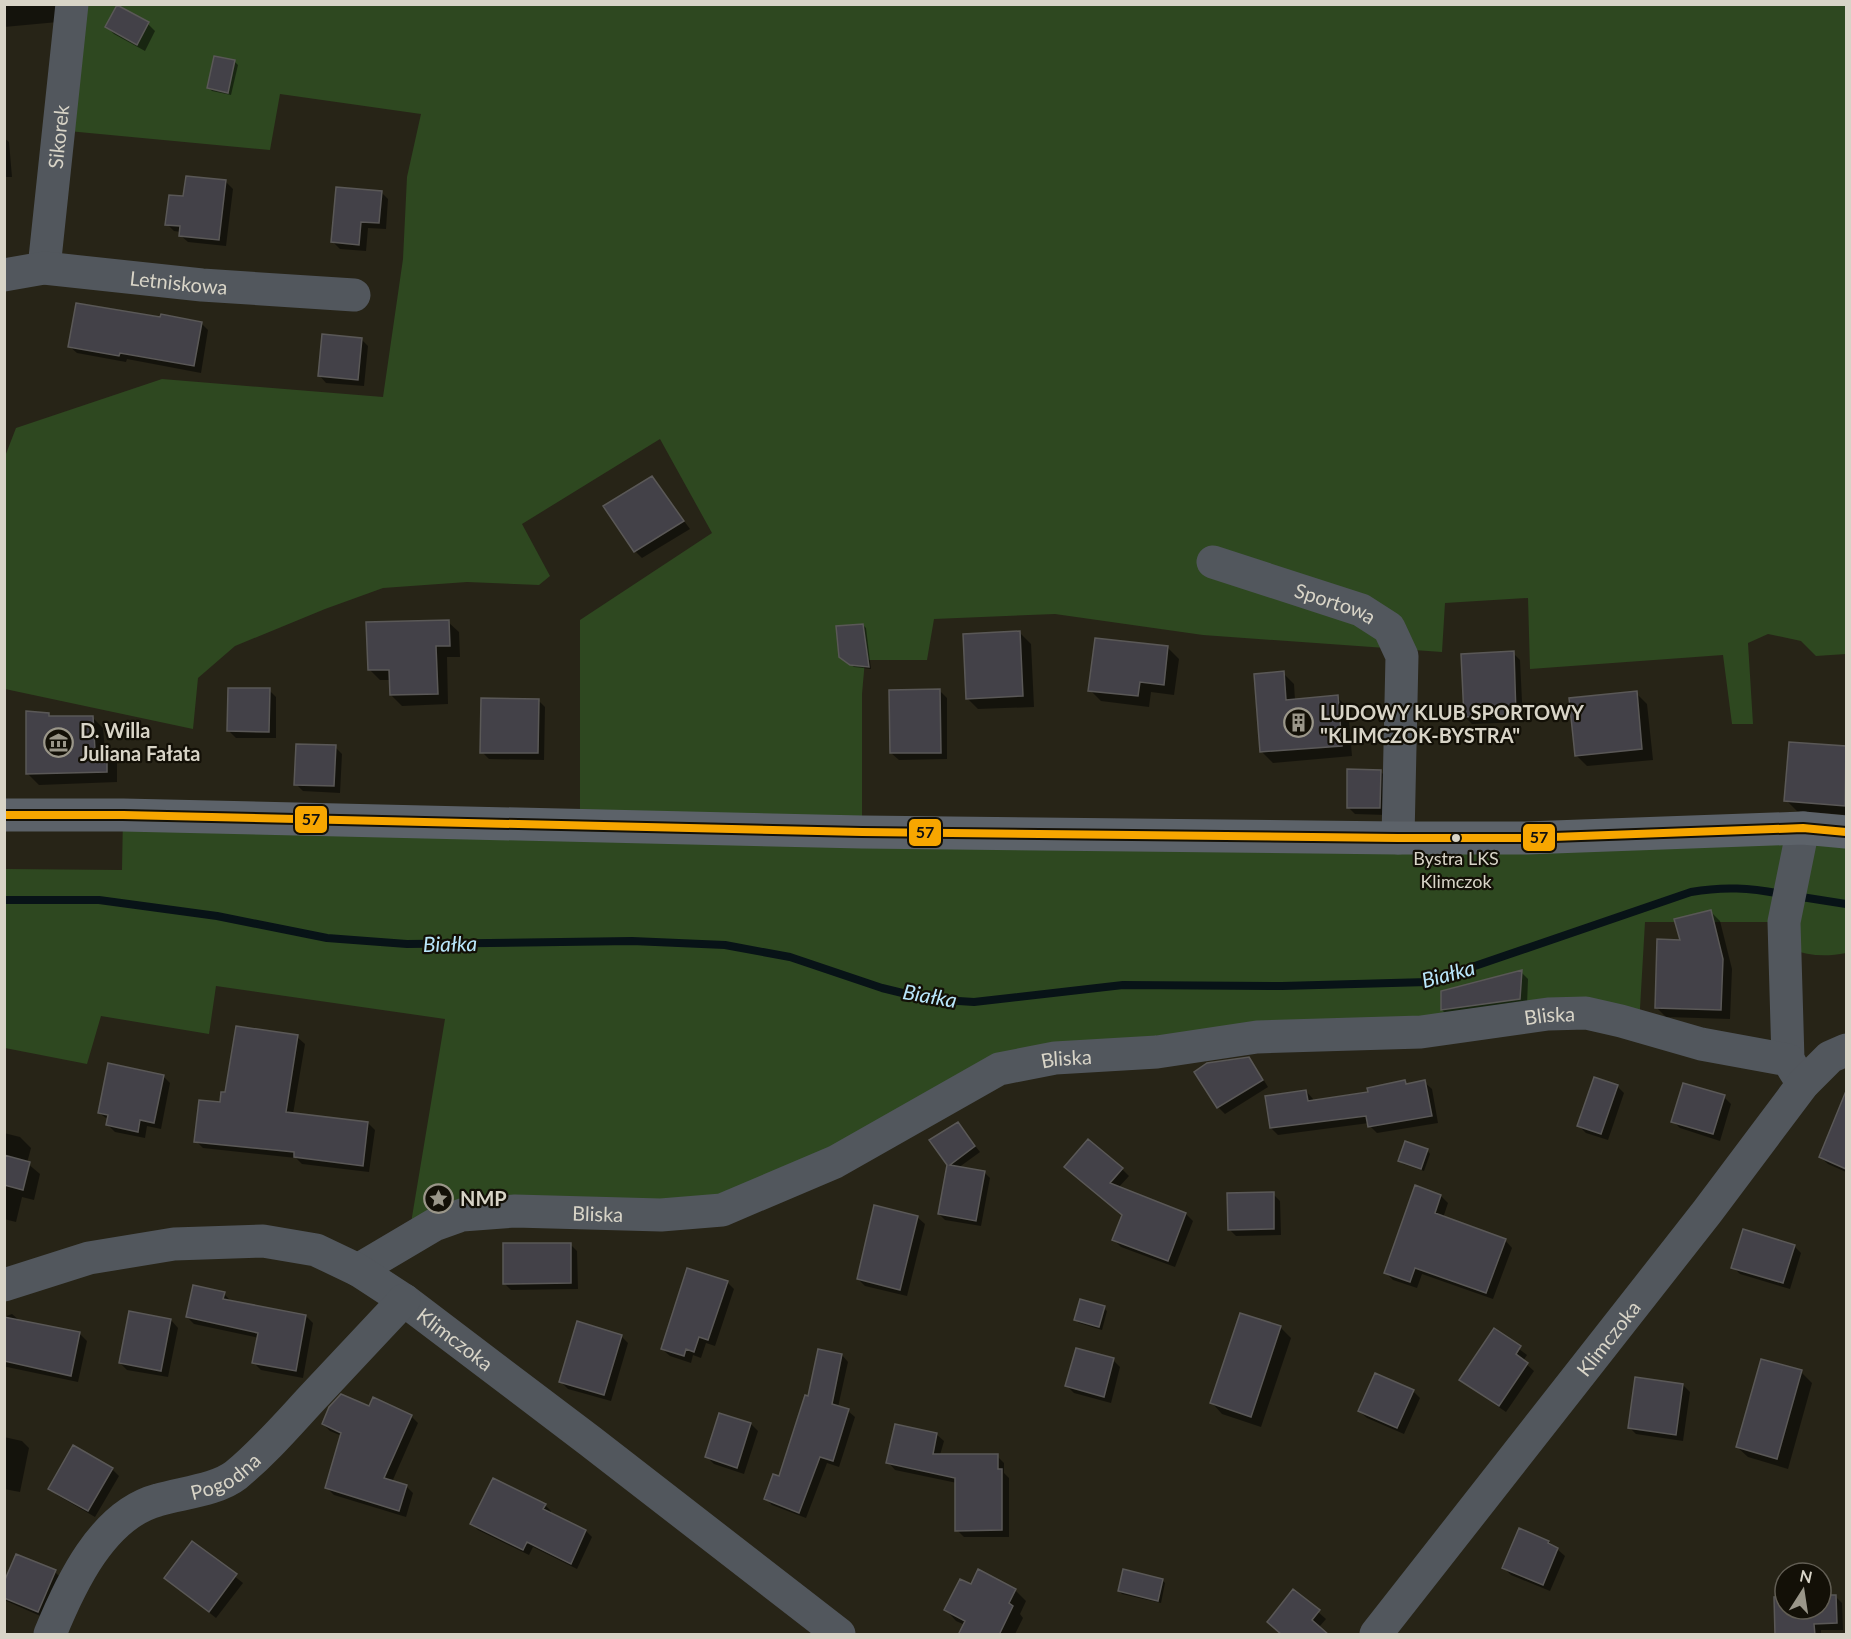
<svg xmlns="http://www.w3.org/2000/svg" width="1851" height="1639" font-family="Lato,sans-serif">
<rect width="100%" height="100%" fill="#272417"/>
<!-- green -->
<path fill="#2e4820" d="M81,5H1846V654L1816,656L1801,641L1768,634L1748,643L1753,724H1732L1723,655L1530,669L1528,598L1445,603L1442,652L1203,635L1055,614L934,619L927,660H865L862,694V832H1846V953C1826,957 1809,956 1790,949L1784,922H1645L1639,1026L1621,1021L1055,1058L722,1210L515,1211L408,1241L445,1019L216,986L209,1034L101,1016L87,1064L5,1048V869L122,870L123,815L580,826V620L712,533L660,439L522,524L550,576L539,585L467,582L383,588L325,609L235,646L198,678L193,729L5,689L4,459L16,428L162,379L383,397L403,259L407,177L421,114L280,94L270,150L68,131Z"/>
<!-- shadow -->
<path fill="#0007" d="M4,4H56L58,22L4,27Z
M118,7L148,24L155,31L145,51L114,34L107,27Z
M235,62L238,65L231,95L212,91L209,88Z
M4,138L9,142L12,177H4Z
M226,182L233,189L226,246L188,242L180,235L181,232L174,231L167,224L185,198Z
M381,192L388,199L386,229L368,228L366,251L340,249L333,242Z
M161,319L201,323L208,330L201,373L127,359L126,362L77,353L69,346Z
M361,339L368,346L364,386L326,383L319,375Z
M652,478L690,529L642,558L635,551Z
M448,622L459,632L460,657H447L448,704L402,706L391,695V680H380L369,669Z
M863,625L866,628L871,669L854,667L844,660Z
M1020,633L1031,644L1034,707L978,709L967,698Z
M1168,648L1179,659L1174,695L1151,692L1149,707L1101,701L1090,690Z
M1513,653L1520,660L1523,722L1472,724L1465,717Z
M1283,673L1294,684L1295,700L1337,697L1348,708L1352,756L1273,763L1262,752Z
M269,690L276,697V738H236L229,731Z
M940,691L947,698V759L899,760L891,753Z
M1636,693L1647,704L1653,760L1587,766L1576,755Z
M538,700L545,707L544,760L489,759L482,752Z
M49,714L52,718L92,717L103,728L105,751L117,762V782L39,785L28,774Z
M1790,744L1846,748V815L1797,811L1786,800Z
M335,747L342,754L340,793L303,791L296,784Z
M1380,771L1387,778L1386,815L1355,814L1348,807Z
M1710,911L1720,921L1732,969L1730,1019L1666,1017L1656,1007L1682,942Z
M1521,972L1528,979L1527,1006L1449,1017L1442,1010Z
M297,1037L305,1044L293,1114L368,1123L375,1130L369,1172L302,1164L296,1158L203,1148L196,1141L226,1094Z
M1248,1059L1255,1066L1268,1087L1225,1114L1218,1107Z
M163,1076L170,1083L161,1129L147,1126L145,1138L115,1132L108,1125L109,1120L99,1113Z
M1404,1082L1408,1085L1424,1082L1432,1089L1438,1123L1377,1133L1370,1126L1369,1123L1278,1135L1271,1128L1306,1091L1313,1099V1102L1370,1093Z
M1617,1086L1624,1093L1608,1140L1586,1133L1579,1126Z
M1724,1097L1731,1104L1720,1141L1680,1128L1673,1121Z
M1835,1121L1846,1126V1172L1828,1164L1820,1157Z
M958,1124L980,1152L958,1168L984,1172L990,1178L981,1226L945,1220L939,1214Z
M4,1133L20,1137L31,1148L27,1163L40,1174L34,1200L22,1197L16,1222L4,1219Z
M1427,1150L1430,1154L1424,1171L1403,1164L1400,1161Z
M1122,1169L1129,1176L1118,1188L1186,1214L1193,1221L1175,1267L1121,1247L1114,1240L1123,1215L1073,1174Z
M1273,1194L1280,1201L1281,1235L1236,1236L1229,1229Z
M1441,1196L1448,1203L1443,1218L1505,1240L1512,1248L1493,1299L1422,1274L1417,1288L1393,1280L1385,1272Z
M917,1217L925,1224L907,1296L865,1286L858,1279Z
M570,1244L577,1251L578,1289L511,1290L504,1283Z
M1794,1246L1801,1253L1790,1289L1740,1274L1733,1267Z
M727,1282L734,1289L715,1346L706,1343L701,1358L693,1355L691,1363L670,1356L662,1349Z
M224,1294L231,1301L306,1316L313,1323L303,1378L261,1370L254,1363L259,1338L194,1324L187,1317Z
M1104,1308L1107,1311L1102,1330L1079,1323L1076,1320Z
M130,1312L171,1320L178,1328L168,1377L127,1370L120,1363Z
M12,1314L20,1321L80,1334L87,1341L78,1382L7,1367L4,1368V1317Z
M1280,1327L1291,1338L1261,1427L1222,1414L1212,1403Z
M1494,1330L1527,1355L1523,1361L1534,1371L1506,1412L1468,1386L1461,1379Z
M621,1336L628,1343L611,1401L568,1389L561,1382Z
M842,1355L848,1362L838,1407L848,1411L855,1417L839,1467L827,1463L806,1518L772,1505L765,1498L780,1478L809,1398Z
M1113,1360L1120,1367L1111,1403L1074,1393L1067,1386Z
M1801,1372L1812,1383L1788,1469L1748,1457L1737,1447Z
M1683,1385L1690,1392L1683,1441L1636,1434L1629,1427Z
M1413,1391L1420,1398L1404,1434L1367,1418L1359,1411Z
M369,1408L411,1416L418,1423L392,1482L406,1486L413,1493L406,1517L334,1495L327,1488L342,1436L330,1431L323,1424Z
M751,1424L758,1431L744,1474L714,1464L707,1457Z
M936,1434L944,1441L940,1455L997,1456L1004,1463V1473L1009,1478V1537H964L957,1530V1483L895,1470L888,1462Z
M4,1437L22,1441L29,1448L20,1492L4,1489Z
M112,1469L119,1476L95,1517L57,1495L50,1488Z
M545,1505L551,1511L550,1514L586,1531L592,1537L577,1569L533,1547L529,1555L478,1530L472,1524Z
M1519,1530L1549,1542L1565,1556L1550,1591L1511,1575L1504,1568Z
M193,1543L243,1583L216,1618L166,1578Z
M55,1572L62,1579L45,1618L4,1600V1586Z
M1162,1580L1165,1583L1161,1603L1122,1594L1119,1591Z
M972,1586L1015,1590L1026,1601L1020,1614L1023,1618L1015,1634H960L965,1625L956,1621L946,1610Z
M1294,1591L1326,1619L1313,1634Z
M1835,1596L1842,1603L1843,1630H1821V1634H1777L1785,1598V1609H1821V1597Z"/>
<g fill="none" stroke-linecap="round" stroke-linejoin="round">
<!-- stream -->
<path stroke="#081317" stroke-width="8" d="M1795,896L1846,904
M4,900H99L217,916L327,938L407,944L632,941L725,945L790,957L882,988L927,999L974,1002L1123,985L1282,986L1428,982L1691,892C1724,886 1750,888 1782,894"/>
</g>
<!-- building -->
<path fill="#434148" stroke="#5a5857" stroke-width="1.5" d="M117,5L149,22L137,45L105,27Z
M214,56L235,60L228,93L207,88Z
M186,176L226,180L219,240L179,236L180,226L165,225L169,195L183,196Z
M336,187L382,191L379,223L361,222L359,245L331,242Z
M76,303L160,317L161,314L202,322L194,366L120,353L119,356L68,347Z
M322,334L362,338L358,380L318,376Z
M652,476L684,521L634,552L603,506Z
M449,620L450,646H436L438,694L390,695L389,670H368L366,622Z
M863,624L869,667L850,665L839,657L836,626Z
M1020,631L1023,696L966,699L963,634Z
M1095,638L1168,646L1164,685L1140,682L1138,696L1088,691Z
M1514,651L1516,715L1464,717L1461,654Z
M1284,671L1286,700L1338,695L1342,746L1260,752L1254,674Z
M228,688H270L269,732L227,731Z
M940,689L941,753H890L889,690Z
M1637,691L1642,749L1575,756L1569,698Z
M481,698L539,699L538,753H480Z
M26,711L49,713V716H93L95,750H107V772L26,774Z
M1789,742L1846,746L1845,806L1784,801Z
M296,744L336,745L334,786L294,785Z
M1347,769L1381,770L1380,808H1347Z
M1711,910L1723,959L1721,1010L1655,1008L1657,939L1680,940L1674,919Z
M1522,970L1520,999L1441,1010V991Z
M236,1026L298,1035L286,1112L368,1122L363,1166L294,1157V1152L194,1142L199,1100L220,1102L221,1092H225Z
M1249,1057L1263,1080L1217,1108L1194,1072L1207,1063Z
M108,1063L164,1075L154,1123L140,1120L138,1132L106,1125L108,1115L98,1113Z
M1594,1077L1618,1085L1601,1134L1577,1126Z
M1405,1080L1406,1084L1425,1080L1432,1116L1368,1127L1366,1116L1270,1128L1265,1096L1306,1090L1308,1101L1368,1092L1367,1088Z
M1683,1083L1725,1095L1713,1134L1671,1122Z
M1846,1091V1169L1819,1157Z
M958,1122L975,1146L950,1165L985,1171L976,1221L938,1214L947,1165L929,1140Z
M1088,1139L1123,1168L1110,1183L1186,1213L1168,1261L1112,1240L1122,1215L1064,1167Z
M1405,1141L1428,1149L1421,1169L1398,1161Z
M4,1155L30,1162L23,1190L4,1185Z
M1415,1185L1441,1195L1435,1213L1506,1239L1486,1293L1415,1268L1410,1282L1384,1273Z
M1274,1192V1229L1228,1230L1227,1193Z
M874,1205L918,1216L900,1290L857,1279Z
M1743,1229L1795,1245L1783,1283L1731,1268Z
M503,1243H571V1283L503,1284Z
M687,1268L728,1281L708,1340L699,1337L694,1352L686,1349L684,1356L661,1349Z
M193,1285L225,1292L223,1299L306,1315L296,1371L252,1363L258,1333L186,1317Z
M1080,1299L1105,1306L1099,1327L1074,1320Z
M129,1311L171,1319L161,1371L119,1363Z
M1240,1313L1281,1326L1251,1417L1210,1403Z
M4,1317L80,1332L71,1376L4,1361Z
M577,1321L622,1335L604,1395L559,1382Z
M1494,1328L1521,1346L1516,1354L1528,1363L1499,1406L1459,1380Z
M1076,1348L1114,1358L1104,1397L1065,1386Z
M818,1349L842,1354L832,1404L849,1409L833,1461L820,1457L799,1513L764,1499L773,1474L779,1476L805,1395L808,1396Z
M1761,1359L1802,1370L1777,1459L1736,1447Z
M1375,1373L1414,1390L1397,1428L1358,1411Z
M1635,1377L1683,1384L1676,1435L1628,1428Z
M341,1394L369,1406L373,1397L412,1415L384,1478L407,1485L399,1511L325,1488L341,1433L322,1424L329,1407Z
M719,1413L751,1423L737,1468L705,1457Z
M895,1424L937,1433L933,1454H998V1469H1002V1530L955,1531V1478L886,1463Z
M73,1445L113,1468L88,1511L48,1489Z
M493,1478L546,1504L543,1509L586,1530L571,1564L527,1542L523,1550L470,1524Z
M1519,1528L1549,1541L1548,1543L1558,1548L1543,1585L1502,1568Z
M192,1541L237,1574L209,1612L164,1578Z
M16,1554L56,1570L38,1612L4,1598V1582Z
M978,1569L1016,1589L1009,1603L1013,1606L999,1635H958L965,1621L944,1610L960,1579L971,1584Z
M1123,1569L1163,1579L1158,1601L1118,1591Z
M1293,1589L1320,1610L1312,1620L1329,1635H1282L1267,1622Z
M1821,1595H1836L1837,1623L1814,1624L1815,1635H1775L1774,1597L1785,1596V1609H1821Z"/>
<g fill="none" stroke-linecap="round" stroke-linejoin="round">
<!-- street -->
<g stroke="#52575d" stroke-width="33">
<path id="s1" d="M44,268L72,4"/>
<path id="s2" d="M4,275L44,268L202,285L354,295"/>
<path id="s3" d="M1213,562L1361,610L1389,628L1402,656L1398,838"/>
<path d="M1788,1060L1784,922L1803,828"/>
<path id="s4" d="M358,1270L434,1225L462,1215L515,1211L661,1215L722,1210L835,1162L999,1069L1055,1058L1157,1052L1257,1037L1421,1032L1548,1014L1586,1013L1621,1021L1701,1044L1788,1060L1803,1084"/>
<path id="s5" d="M4,1285L89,1258L174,1244L263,1241L316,1250L358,1270L404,1300L590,1441L839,1634"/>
<path id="s6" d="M50,1634C70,1585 102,1515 158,1500C181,1493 217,1490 236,1475C264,1452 288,1424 313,1397C343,1365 374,1332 404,1300"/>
<path id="s7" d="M1376,1634L1707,1212L1803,1084L1830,1057L1846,1050"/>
</g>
<!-- secondary -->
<path stroke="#5c6269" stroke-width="33" d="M4,815H123L862,832L1398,838H1526L1803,828L1846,832"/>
<defs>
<path id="bus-1" d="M4,815H123L862,832L1398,838H1526L1803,828L1846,832"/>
</defs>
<!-- bus-1 casing -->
<use href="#bus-1" stroke="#131007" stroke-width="12"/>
<!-- bus-1 -->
<use href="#bus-1" stroke="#f7a600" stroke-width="8"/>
</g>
<!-- icons -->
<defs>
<symbol id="building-ring" viewBox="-11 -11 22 22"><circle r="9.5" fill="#131007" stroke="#9a9689" stroke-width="1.5"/><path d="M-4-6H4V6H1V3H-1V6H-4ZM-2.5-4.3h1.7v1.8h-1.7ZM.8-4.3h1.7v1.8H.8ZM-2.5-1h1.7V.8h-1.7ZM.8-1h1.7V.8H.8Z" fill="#9a9689"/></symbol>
<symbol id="museum-ring" viewBox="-11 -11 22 22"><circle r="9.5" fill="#131007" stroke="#9a9689" stroke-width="1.5"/><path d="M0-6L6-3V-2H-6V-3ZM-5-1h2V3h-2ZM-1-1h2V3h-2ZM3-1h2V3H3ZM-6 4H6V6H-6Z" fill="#9a9689"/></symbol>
<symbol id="sight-ring" viewBox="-11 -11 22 22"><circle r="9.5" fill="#131007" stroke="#9a9689" stroke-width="1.5"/><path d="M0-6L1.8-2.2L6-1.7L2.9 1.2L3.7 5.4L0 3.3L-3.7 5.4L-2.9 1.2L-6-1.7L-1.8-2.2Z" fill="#9a9689"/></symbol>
</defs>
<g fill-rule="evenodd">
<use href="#building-ring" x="1282" y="706" width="33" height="33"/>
<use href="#museum-ring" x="42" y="726" width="33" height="33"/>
<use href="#sight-ring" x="422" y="1182" width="33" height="33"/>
</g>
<!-- markers -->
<circle fill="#d8d4c7" stroke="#131007" stroke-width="2" cx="1456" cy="838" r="5"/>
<g text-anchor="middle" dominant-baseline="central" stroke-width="4.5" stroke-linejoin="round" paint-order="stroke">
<!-- bus labels -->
<g font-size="18" fill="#d8d4c7" stroke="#131007">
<text x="1456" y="858">Bystra LKS<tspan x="1456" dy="23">Klimczok</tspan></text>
</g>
<!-- street labels -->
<g font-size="20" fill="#d8d4c7" stroke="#131007">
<text stroke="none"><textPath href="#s1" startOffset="132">Sikorek</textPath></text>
<text stroke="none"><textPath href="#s2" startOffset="176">Letniskowa</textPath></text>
<text stroke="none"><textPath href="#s3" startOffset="129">Sportowa</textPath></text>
<text stroke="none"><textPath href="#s4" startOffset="1244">Bliska</textPath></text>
<text stroke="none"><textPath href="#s4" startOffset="758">Bliska</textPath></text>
<text stroke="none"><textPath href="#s4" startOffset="254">Bliska</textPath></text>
<text stroke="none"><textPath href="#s7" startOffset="376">Klimczoka</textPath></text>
<text stroke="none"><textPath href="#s5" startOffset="484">Klimczoka</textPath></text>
<text stroke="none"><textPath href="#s6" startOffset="250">Pogodna</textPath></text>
</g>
<!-- poi labels -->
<g font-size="20" font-weight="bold" fill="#d8d4c7" stroke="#131007" text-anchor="start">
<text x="1320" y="712">LUDOWY KLUB SPORTOWY<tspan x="1320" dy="23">"KLIMCZOK-BYSTRA"</tspan></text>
<text x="80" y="730">D. Willa<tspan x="80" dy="23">Juliana Fałata</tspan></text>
<text x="460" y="1198">NMP</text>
</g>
<!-- water labels -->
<g font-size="21" font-style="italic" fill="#b9e6fb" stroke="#131007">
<text transform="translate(450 943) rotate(-1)">Białka</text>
<text transform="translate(1448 973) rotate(-15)">Białka</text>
<text transform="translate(930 995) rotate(10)">Białka</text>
</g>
</g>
<g stroke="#131007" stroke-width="2">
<rect x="294" y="805" width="34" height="29" rx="6" fill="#f7a600"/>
<rect x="908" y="818" width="34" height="29" rx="6" fill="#f7a600"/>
<rect x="1522" y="823" width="34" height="29" rx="6" fill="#f7a600"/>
</g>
<g font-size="16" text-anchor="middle" font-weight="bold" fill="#111">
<text x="311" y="825">57</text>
<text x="925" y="838">57</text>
<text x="1539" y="843">57</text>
</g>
<!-- border -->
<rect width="1851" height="1639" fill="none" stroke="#d8d4c7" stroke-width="12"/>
<!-- north arrow -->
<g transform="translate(1803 1591) rotate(12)"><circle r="28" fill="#131007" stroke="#625e54" stroke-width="1.5"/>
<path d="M0-4.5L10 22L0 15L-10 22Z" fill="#9a9689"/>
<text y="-9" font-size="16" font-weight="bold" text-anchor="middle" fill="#d8d4c7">N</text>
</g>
</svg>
